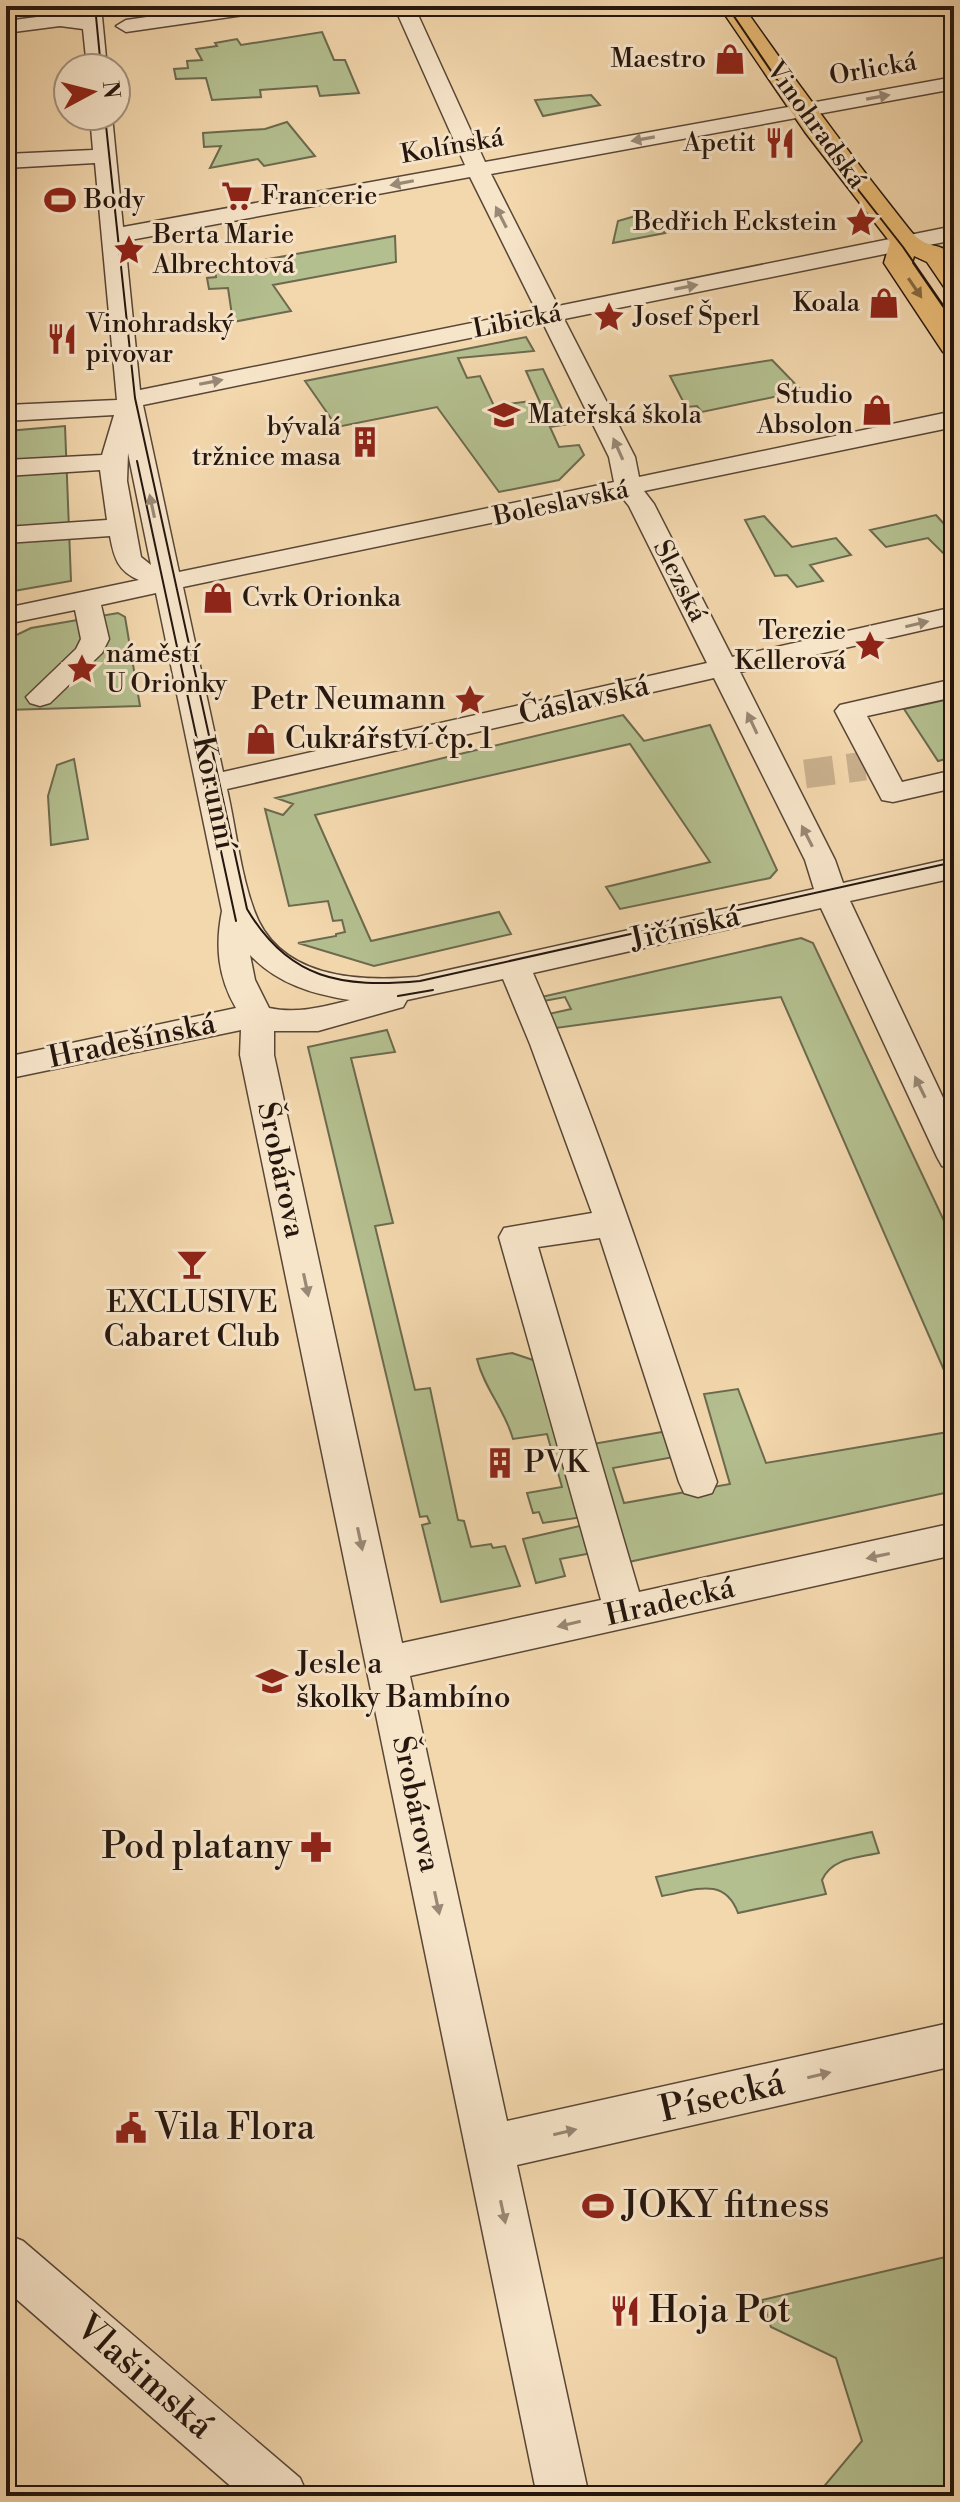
<svg xmlns="http://www.w3.org/2000/svg" width="960" height="2502" font-family="'Libre Bodoni',serif">
<rect width="100%" height="100%" fill="#f3d7ad"/>
<filter id="stains"><feTurbulence type="fractalNoise" baseFrequency=".0025" numOctaves="4"/><feColorMatrix values="0 0 0 0 .2 0 0 0 0 .09 0 0 0 0 .02 0 0 0 .5 -.17"/></filter>
<radialGradient id="worn" r=".72"><stop offset=".6" stop-color="#630" stop-opacity="0"/><stop offset="1" stop-color="#630" stop-opacity=".3"/></radialGradient>
<!-- green -->
<path fill="#b4bf8f" stroke="#6c6a4e" stroke-width="2" d="M322,32L334,60H345L359,93L320,96L317,86L260,90L261,97L212,100L206,78L176,79L174,69L188,68L187,61L202,60L196,49L217,46L215,43L237,39L241,45Z
M591,95L600,105L543,116L535,100Z
M287,122L315,156L264,166L258,159L210,168L221,146L204,147L203,133L265,129Z
M646,213L665,233L613,243L618,221Z
M395,236L396,262L273,285L291,311L233,322L228,288L209,289L207,278L216,277L215,268L239,262L241,264Z
M526,337L534,351L458,358L467,378L480,376L494,406L531,401L534,409H543L526,371L543,369L569,424L550,427L559,447L579,445L584,455L559,480L499,492L437,407L337,427L305,381Z
M772,360L802,391L702,412L697,406L686,407L670,376Z
M65,426L71,581L8,592L7,431Z
M936,515L954,535V550L943,553L928,538L886,547L870,530Z
M764,516L792,547L836,538L851,555L810,565L823,581L797,587L787,575L775,576L745,520Z
M118,613L125,617L140,706L6,710V640L31,628Z
M954,698V757L938,761L904,709Z
M623,715L644,741L710,725L777,870L770,878L620,909L606,887L710,862L630,744L315,815L371,941L499,912L511,934L374,966L298,943L336,936V934L345,932L342,920L333,921L328,901L289,906L265,809L283,815L293,804L276,798Z
M74,759L88,839L51,845L48,796L57,765Z
M801,938L813,943L954,1242V1393L781,997L556,1028L544,1015L571,1009L565,997L538,1002L537,998Z
M387,1030L395,1052L351,1058L393,1223L375,1226L415,1390L430,1388L458,1520L464,1521L471,1547L491,1544L493,1548L505,1546L520,1586L441,1602L422,1525L430,1523L427,1516L420,1517L308,1047Z
M512,1353L533,1360L543,1369L583,1517L543,1523L539,1512L533,1513L527,1493L562,1487L547,1434L513,1439C505,1410 484,1388 477,1359Z
M738,1389L766,1463L954,1431V1491L624,1563L587,1445L668,1431L674,1457L613,1468L624,1503L730,1484L704,1394Z
M584,1525L592,1553L560,1559L565,1576L536,1583L523,1539Z
M872,1832L879,1853C856,1858 832,1858 822,1880L826,1894L738,1913C724,1875 693,1891 662,1896L656,1877Z
M954,2255V2496H816L862,2441L836,2358L771,2327L762,2300Z"/>
<g fill="none" stroke-linecap="round" stroke-linejoin="round">
<!-- minor-tunnel -->
<path stroke="#cab08d" stroke-width="29" stroke-dasharray="29 14" stroke-linecap="butt" d="M805,774L865,766"/>
<defs>
<path id="minor" d="M81,6H101L107,68H87L83,29L60,26L6,33V21L60,14L82,17Z
M223,6H275L265,12L126,32L116,26L126,20Z
M394,6H414L485,162L954,77V89L491,174L558,306L954,226V240L564,319L635,457L639,477L954,411V427L644,491L654,504L732,657L954,607V623L740,672L835,860L843,883L954,858V878L850,901L954,1121V1169L942,1166L937,1157L821,908L533,973C605,1139 660,1311 717,1482L712,1493L698,1497L684,1493L679,1482L600,1238L538,1247L639,1592L954,1523V1555L410,1676L507,2121L954,2022V2066L517,2165L589,2496H537L240,1055L241,1030L6,1079V1057L236,1008C218,977 215,946 222,911L156,593L101,605L109,639L102,653L50,703L40,706L30,703L26,697L76,649L81,639L75,610L6,624V608L139,580C118,571 114,558 110,536L6,543V527L107,520L100,470L6,476V460L102,455L114,415L6,421V405L117,400L95,163L6,168V154L93,150L90,116H112L123,227L465,165ZM470,177L536,310L140,390L125,241ZM543,323L609,457L614,482L179,572L143,405ZM128,453L151,565L141,557L127,481ZM621,496L629,506L707,663L223,772L183,587ZM714,678L805,860L814,889L417,977C357,982 278,978 254,910C240,872 236,828 227,789ZM250,955C278,984 312,994 350,1000C323,1007 297,1014 269,1008L255,980ZM503,979L530,1044L592,1213L504,1228L499,1237L601,1600L402,1643L274,1055V1031H318L403,1007L407,1000Z
M727,6H794L784,12L734,16L727,14L724,10Z
M954,679V697L867,716L902,782L954,770V788L893,802L882,800L835,711L840,705Z
M6,2234L23,2241L300,2478L308,2496H242L6,2290Z"/>
<path id="major" d="M719,6H743C796,82 851,156 909,229C934,262 954,225 954,290L944,287L927,262L914,256L912,263L954,324V355L943,352L884,263L890,242L805,132Z"/>
</defs>
<!-- minor casing -->
<use href="#minor" stroke="#584636" stroke-width="3"/>
<!-- major casing -->
<use href="#major" stroke="#25160e" stroke-width="3"/>
<!-- minor -->
<use href="#minor" fill="#f7e5ca" fill-rule="evenodd"/>
<!-- major -->
<use href="#major" fill="#eabc76" fill-rule="evenodd"/>
<!-- tram -->
<path stroke="#25160e" stroke-width="2" d="M95,6L101,68
M727,6L809,127L903,247L954,321
M105,116L135,398L247,909C289,980 342,988 420,981L954,862
M137,461L236,921
M398,996L433,990"/>
</g>
<!-- one-way arrows -->
<defs><path id="oneway-solid" d="M-6-.8H1V-3.2L6.5 0L1 3.2V.8H-6Z" transform="scale(2)"/></defs>
<g fill="#988875">
<use href="#oneway-solid" transform="translate(878 97) rotate(-10)"/>
<use href="#oneway-solid" transform="translate(643 139) rotate(170)"/>
<use href="#oneway-solid" transform="translate(402 183) rotate(169)"/>
<use href="#oneway-solid" transform="translate(501 217) rotate(-117)"/>
<use href="#oneway-solid" transform="translate(686 287) rotate(-11)"/>
<use href="#oneway-solid" transform="translate(211 382) rotate(-11)"/>
<use href="#oneway-solid" transform="translate(618 449) rotate(-114)"/>
<use href="#oneway-solid" transform="translate(152 506) rotate(-102)"/>
<use href="#oneway-solid" transform="translate(917 624) rotate(-13)"/>
<use href="#oneway-solid" transform="translate(752 723) rotate(-115)"/>
<use href="#oneway-solid" transform="translate(807 836) rotate(-117)"/>
<use href="#oneway-solid" transform="translate(920 1087) rotate(-116)"/>
<use href="#oneway-solid" transform="translate(306 1285) rotate(78)"/>
<use href="#oneway-solid" transform="translate(360 1539) rotate(78)"/>
<use href="#oneway-solid" transform="translate(878 1556) rotate(168)"/>
<use href="#oneway-solid" transform="translate(569 1624) rotate(167)"/>
<use href="#oneway-solid" transform="translate(437 1903) rotate(78)"/>
<use href="#oneway-solid" transform="translate(819 2075) rotate(-13)"/>
<use href="#oneway-solid" transform="translate(565 2132) rotate(-13)"/>
<use href="#oneway-solid" transform="translate(503 2212) rotate(78)"/>
</g>
<use fill="#886942" href="#oneway-solid" transform="translate(915 288) rotate(56)"/>
<!-- icons -->
<defs>
<symbol id="shop-bare" viewBox="-9 -9 18 18"><path d="M-5-2.5h2.3a2.7 3.5 0 0 1 5.4 0H5L5.5 6h-11ZM-1.5-2.5h3a1.5 2.3 0 0 0-3 0Z" fill="#8f2418" stroke="#f7e5ca" stroke-width="2.5" paint-order="stroke"/></symbol>
<symbol id="restaurant-bare" viewBox="-9 -9 18 18"><path d="M-5-6h1v4h1v-4h1v4h1v-4h1v5L-1.5 .5V6h-2V.5L-5-1ZM5-6V6H3V1.5H1.5Q1.5-4 5-6Z" fill="#8f2418" stroke="#f7e5ca" stroke-width="2.5" paint-order="stroke"/></symbol>
<symbol id="supermarket-bare" viewBox="-9 -9 18 18"><path d="M-6-5.5h2.5l.6 2H6L4.5 2H-2.5L-4.4-4H-6ZM-1.5 3.2a1.3 1.3 0 1 0 .1 0ZM3 3.2a1.3 1.3 0 1 0 .1 0Z" fill="#8f2418" stroke="#f7e5ca" stroke-width="2.5" paint-order="stroke"/></symbol>
<symbol id="stadium-bare" viewBox="-9 -9 18 18"><path d="M0-5a6.5 5 0 1 0 0 10a6.5 5 0 1 0 0-10ZM-3.5-1.8h7v3.6h-7Z" fill="#8f2418" stroke="#f7e5ca" stroke-width="2.5" paint-order="stroke"/></symbol>
<symbol id="sight-bare" viewBox="-9 -9 18 18"><path d="M0-6L1.8-2.2L6-1.7L2.9 1.2L3.7 5.4L0 3.3L-3.7 5.4L-2.9 1.2L-6-1.7L-1.8-2.2Z" fill="#8f2418" stroke="#f7e5ca" stroke-width="2.5" paint-order="stroke"/></symbol>
<symbol id="school-bare" viewBox="-9 -9 18 18"><path d="M0-5L7-2L0 1L-7-2ZM-4 1L0 2.5L4 1V4Q0 6-4 4Z" fill="#8f2418" stroke="#f7e5ca" stroke-width="2.5" paint-order="stroke"/></symbol>
<symbol id="building-bare" viewBox="-9 -9 18 18"><path d="M-4-6H4V6H1V3H-1V6H-4ZM-2.5-4.3h1.7v1.8h-1.7ZM.8-4.3h1.7v1.8H.8ZM-2.5-1h1.7V.8h-1.7ZM.8-1h1.7V.8H.8Z" fill="#8f2418" stroke="#f7e5ca" stroke-width="2.5" paint-order="stroke"/></symbol>
<symbol id="bar-bare" viewBox="-9 -9 18 18"><path d="M-6-5H6L.8 .8V4.5H3.5V6h-7V4.5H-.8V.8Z" fill="#8f2418" stroke="#f7e5ca" stroke-width="2.5" paint-order="stroke"/></symbol>
<symbol id="pharmacy-bare" viewBox="-9 -9 18 18"><path d="M-2-6h4v4h4v4h-4v4h-4v-4h-4v-4h4Z" fill="#8f2418" stroke="#f7e5ca" stroke-width="2.5" paint-order="stroke"/></symbol>
<symbol id="civic-bare" viewBox="-9 -9 18 18"><path d="M-.6-6.5H3V-4.5H.6V-3L4-1V1h2V6H-6V1h2V-1L-.6-3ZM-1.2 2.5V6h2.4V2.5Z" fill="#8f2418" stroke="#f7e5ca" stroke-width="2.5" paint-order="stroke"/></symbol>
</defs>
<g fill-rule="evenodd">
<use href="#shop-bare" x="708" y="37" width="44" height="44"/>
<use href="#restaurant-bare" x="758" y="121" width="44" height="44"/>
<use href="#supermarket-bare" x="215" y="174" width="44" height="44"/>
<use href="#stadium-bare" x="38" y="178" width="44" height="44"/>
<use href="#sight-bare" x="839" y="200" width="44" height="44"/>
<use href="#sight-bare" x="107" y="228" width="44" height="44"/>
<use href="#shop-bare" x="862" y="281" width="44" height="44"/>
<use href="#sight-bare" x="587" y="295" width="44" height="44"/>
<use href="#restaurant-bare" x="40" y="317" width="44" height="44"/>
<use href="#shop-bare" x="855" y="388" width="44" height="44"/>
<use href="#school-bare" x="482" y="393" width="44" height="44"/>
<use href="#building-bare" x="343" y="420" width="44" height="44"/>
<use href="#shop-bare" x="196" y="576" width="44" height="44"/>
<use href="#sight-bare" x="848" y="624" width="44" height="44"/>
<use href="#sight-bare" x="60" y="647" width="44" height="44"/>
<use href="#sight-bare" x="448" y="678" width="44" height="44"/>
<use href="#shop-bare" x="239" y="717" width="44" height="44"/>
<use href="#bar-bare" x="170" y="1242" width="44" height="44"/>
<use href="#building-bare" x="478" y="1441" width="44" height="44"/>
<use href="#school-bare" x="250" y="1659" width="44" height="44"/>
<use href="#pharmacy-bare" x="294" y="1825" width="44" height="44"/>
<use href="#civic-bare" x="109" y="2106" width="44" height="44"/>
<use href="#stadium-bare" x="576" y="2184" width="44" height="44"/>
<use href="#restaurant-bare" x="603" y="2289" width="44" height="44"/>
</g>
<g text-anchor="middle" dominant-baseline="central" stroke-width="6" stroke-linejoin="round" paint-order="stroke">
<!-- far-poi labels -->
<g font-size="26" fill="#25160e" stroke="#f7e5ca" text-anchor="start">
<text x="706" y="59" text-anchor="end">Maestro</text>
<text x="756" y="143" text-anchor="end">Apetit</text>
<text x="261" y="196">Francerie</text>
<text x="84" y="200">Body</text>
<text x="837" y="222" text-anchor="end">Bedřich Eckstein</text>
<text x="153" y="235">Berta Marie<tspan x="153" dy="30">Albrechtová</tspan></text>
<text x="860" y="303" text-anchor="end">Koala</text>
<text x="633" y="317">Josef Šperl</text>
<text x="86" y="324">Vinohradský<tspan x="86" dy="30">pivovar</tspan></text>
<text x="853" y="395" text-anchor="end">Studio<tspan x="853" dy="30">Absolon</tspan></text>
<text x="528" y="415">Mateřská škola</text>
<text x="341" y="427" text-anchor="end">bývalá<tspan x="341" dy="30">tržnice masa</tspan></text>
<text x="242" y="598">Cvrk Orionka</text>
<text x="846" y="631" text-anchor="end">Terezie<tspan x="846" dy="30">Kellerová</tspan></text>
<text x="106" y="654">náměstí<tspan x="106" dy="30">U Orionky</tspan></text>
</g>
<!-- far-street labels -->
<g font-size="26" fill="#25160e" stroke="#f7e5ca">
<text transform="translate(873 69) rotate(-10)">Orlická</text>
<text transform="translate(816 125) rotate(54)">Vinohradská</text>
<text transform="translate(452 146) rotate(-10)">Kolínská</text>
<text transform="translate(517 321) rotate(-11)">Libická</text>
<text transform="translate(561 503) rotate(-12)">Boleslavská</text>
<text transform="translate(680 581) rotate(63)">Slezská</text>
</g>
<!-- poi labels -->
<g font-size="30" fill="#25160e" stroke="#f7e5ca" text-anchor="start">
<text x="446" y="700" text-anchor="end">Petr Neumann</text>
<text x="285" y="739">Cukrářství čp. 1</text>
<text x="192" y="1303" text-anchor="middle">EXCLUSIVE<tspan x="192" dy="34">Cabaret Club</tspan></text>
<text x="524" y="1463">PVK</text>
<text x="296" y="1664">Jesle a<tspan x="296" dy="34">školky Bambíno</tspan></text>
</g>
<!-- street labels -->
<g font-size="30" fill="#25160e" stroke="#f7e5ca">
<text transform="translate(584 700) rotate(-13)">Čáslavská</text>
<text transform="translate(214 793) rotate(78)">Korunní</text>
<text transform="translate(685 928) rotate(-13)">Jičínská</text>
<text transform="translate(132 1041) rotate(-12)">Hradešínská</text>
<text transform="translate(281 1170) rotate(78)">Šrobárova</text>
<text transform="translate(670 1602) rotate(-13)">Hradecká</text>
<text transform="translate(416 1804) rotate(78)">Šrobárova</text>
</g>
<!-- near-poi labels -->
<g font-size="36" fill="#25160e" stroke="#f7e5ca" text-anchor="start">
<text x="292" y="1847" text-anchor="end">Pod platany</text>
<text x="155" y="2128">Vila Flora</text>
<text x="622" y="2206">JOKY fitness</text>
<text x="649" y="2311">Hoja Pot</text>
</g>
<!-- near-street labels -->
<g font-size="36" fill="#25160e" stroke="#f7e5ca">
<text transform="translate(722 2097) rotate(-13)">Písecká</text>
<text transform="translate(144 2377) rotate(41)">Vlašimská</text>
</g>
</g>
<!-- margin -->
<rect width="960" height="2502" fill="none" stroke="#f3d7ad" stroke-width="32"/>
<rect x="8" y="8" width="944" height="2486" fill="none" stroke="#25160e" stroke-width="4"/>
<rect x="16" y="16" width="928" height="2470" fill="none" stroke="#25160e" stroke-width="2"/>
<!-- north arrow -->
<g transform="translate(92 92) rotate(83)"><circle r="38" fill="#f7e5ca" stroke="#a3927f" stroke-width="2"/>
<path d="M0-6L14 30L0 20L-14 30Z" fill="#8f2418"/>
<text y="-12" font-size="22" font-weight="bold" text-anchor="middle" fill="#25160e">N</text>
</g>
<rect width="100%" height="100%" filter="url(#stains)"/>
<rect width="100%" height="100%" fill="url(#worn)"/>
</svg>
